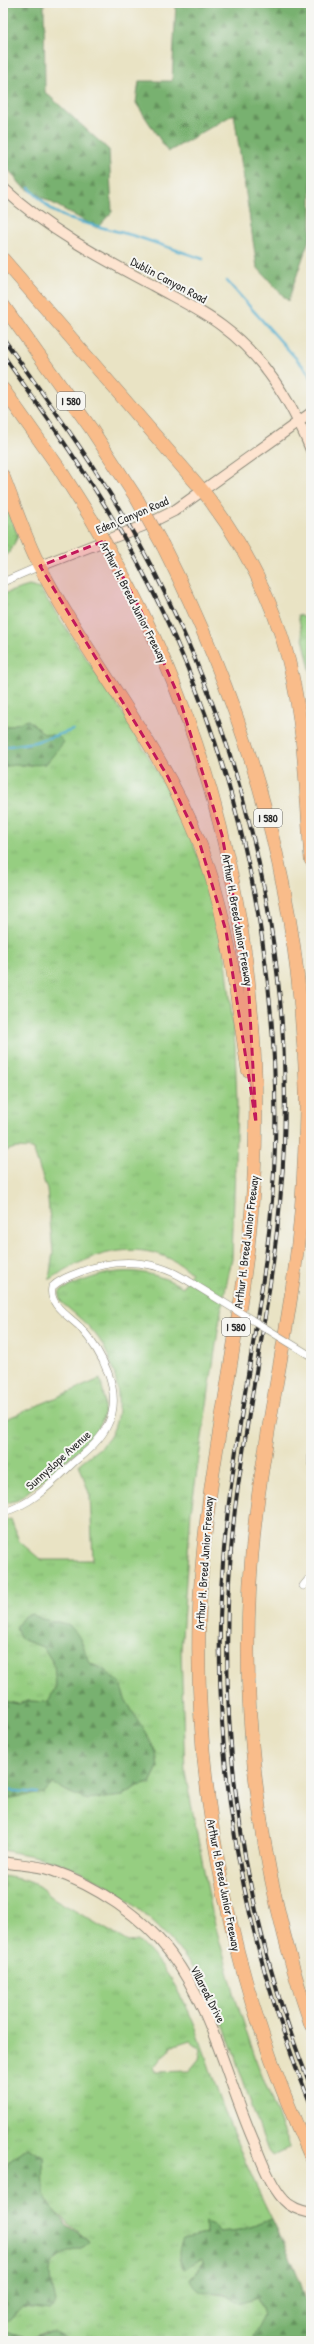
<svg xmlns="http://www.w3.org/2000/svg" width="314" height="2344" font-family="'Patrick Hand',sans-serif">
<defs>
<pattern id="grass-tufts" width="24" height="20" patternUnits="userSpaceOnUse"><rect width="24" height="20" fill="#96ce81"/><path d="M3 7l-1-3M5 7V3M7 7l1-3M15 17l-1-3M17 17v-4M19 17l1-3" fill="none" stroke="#81b170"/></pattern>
<pattern id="forest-firs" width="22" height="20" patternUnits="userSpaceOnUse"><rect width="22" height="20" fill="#78b16f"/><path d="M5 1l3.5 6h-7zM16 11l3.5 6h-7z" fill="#63905b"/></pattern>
</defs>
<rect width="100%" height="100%" fill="#f6f6f2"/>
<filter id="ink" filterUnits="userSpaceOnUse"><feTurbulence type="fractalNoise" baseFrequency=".025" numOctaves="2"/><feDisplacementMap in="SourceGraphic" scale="8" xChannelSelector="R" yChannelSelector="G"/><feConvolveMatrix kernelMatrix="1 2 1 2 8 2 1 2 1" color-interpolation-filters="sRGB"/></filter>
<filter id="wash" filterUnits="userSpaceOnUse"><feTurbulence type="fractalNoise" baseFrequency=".012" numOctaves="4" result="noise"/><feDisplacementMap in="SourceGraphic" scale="16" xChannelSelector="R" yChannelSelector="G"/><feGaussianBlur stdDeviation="0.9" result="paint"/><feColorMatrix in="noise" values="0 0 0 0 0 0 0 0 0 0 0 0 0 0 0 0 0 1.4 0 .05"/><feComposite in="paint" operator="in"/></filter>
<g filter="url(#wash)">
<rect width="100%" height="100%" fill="#e9e3c4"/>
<!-- grass -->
<path fill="url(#grass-tufts)" stroke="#607c56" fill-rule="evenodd" d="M3,496L18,536L10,552L3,557Z
M29,586L40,589L126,718L180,811L209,884L226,960L235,1045L237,1104L232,1258L221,1311L191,1511L181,1651L185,1772L213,1917L236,2000L257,2063L290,2147L272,2156L268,2151C257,2121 246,2090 236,2060C228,2037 220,2013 208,1992C180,1941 125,1889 71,1867C49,1858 26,1855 3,1850V1799L43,1793L53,1783L70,1793L99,1798L123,1796L137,1786L150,1783L158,1767L156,1753L148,1737L125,1699L119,1682L103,1669L89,1663C83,1647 77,1627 58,1622C45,1619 46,1623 32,1614L16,1627L21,1639L43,1647L54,1664L56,1686L48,1702L28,1701L18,1704L3,1701V1521L11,1519L19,1541L41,1560H93L90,1496L79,1464C88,1456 102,1448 109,1438C127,1411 116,1364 99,1339C89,1325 75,1314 62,1303L59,1296L60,1291C105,1269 138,1263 183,1287L191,1273C147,1234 92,1251 49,1280L53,1252L47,1190L33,1149L15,1148L3,1152V767L14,764L30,766L58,736L44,734L28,720L3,728V594Z
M298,615L311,618V674Z
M100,1379C107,1403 107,1417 92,1439L18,1500L3,1504V1418L6,1419Z
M3,1876C20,1879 38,1881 48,1895L128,1942L138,1941C192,1991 199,2042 223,2107C237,2145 254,2182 272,2219L241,2230L218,2232L214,2225L206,2222V2234L183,2239L193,2263L201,2259L203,2262L190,2280L211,2292L229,2295L239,2303L258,2297L264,2315L254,2336L255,2341H66L65,2338L44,2332L29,2339L5,2332L3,2336V2323L11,2319L22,2307L50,2309L56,2302C50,2278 41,2260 71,2251C79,2248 84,2249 89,2241L54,2211L44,2195L43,2157L28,2147L13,2158L3,2169ZM190,2040L201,2049L199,2059L189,2071L155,2072L153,2069L172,2046Z"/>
<!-- forest -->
<path fill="url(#forest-firs)" stroke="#526e4d" d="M3,3H44L45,92L109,150L112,212L97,228L22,186L3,163Z
M176,3H311V234L288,301L257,267L234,114L168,152L136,103L139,81H172Z
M28,720L44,734L58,736L64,742L46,764C32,766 17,763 3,767V728Z
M32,1614C42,1620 47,1620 58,1622C79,1625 83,1646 89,1663L103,1669L119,1682L125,1699L148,1737L156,1753L158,1767L150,1783L137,1786L123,1796L88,1800L70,1793L53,1783L44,1793L3,1799V1701L18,1704L28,1701L48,1702L56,1686L54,1664L43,1647L21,1639L16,1627L24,1616Z
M28,2147L43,2157L44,2195L54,2211L66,2224L89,2241C84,2249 79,2248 71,2251C41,2260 50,2278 56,2302L50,2310L22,2307L11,2319L3,2323V2169L13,2158Z
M272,2219C291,2258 311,2296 311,2341H255L253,2336L264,2315L258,2297L239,2303C235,2300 232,2296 228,2295C211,2287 200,2302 190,2280L203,2262L201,2259L184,2269C177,2260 178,2250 183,2239L206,2234V2222L214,2225L218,2232L241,2230Z
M5,2332L29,2339C40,2334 57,2327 66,2341H3Z"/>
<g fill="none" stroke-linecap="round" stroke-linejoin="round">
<!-- stream -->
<path stroke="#52afd0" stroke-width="2.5" d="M29,188L53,211L69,219L135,236L203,259
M227,281L309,373L311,380
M3,747L35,742L73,730
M3,1790L38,1793"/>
</g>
</g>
<g filter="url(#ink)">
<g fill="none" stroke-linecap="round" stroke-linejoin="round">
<defs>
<path id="street" d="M3,582L40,566
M311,1438V1463
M3,1512C32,1505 53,1482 74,1462C87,1451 101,1440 108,1424C124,1392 101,1351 80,1327C69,1316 48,1305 52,1287C60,1279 70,1276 80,1272C116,1258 153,1259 187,1280
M303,1586L311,1576"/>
<path id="secondary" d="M3,188C47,229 99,257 152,285C175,298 201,310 222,326C264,357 292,403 311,450
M40,566L148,524L174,511L311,413
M3,1862C18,1865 36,1865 51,1870C95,1885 143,1916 171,1954C213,2010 227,2081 255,2144C262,2163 271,2186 284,2200C291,2208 301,2211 311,2213"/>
<path id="highway" d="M3,259L203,491C241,540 272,597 288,658C305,724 306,793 311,860
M3,305L92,430L137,499
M3,389L59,468L92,520
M3,476C15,506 25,538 40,567C89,661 159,742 199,841C228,914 236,993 248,1070
M163,546C237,692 287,846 301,1010C303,1043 307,1075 306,1108C305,1162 302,1215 295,1268C284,1353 264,1438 255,1523C236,1693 256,1864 311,2025
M117,564C231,770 275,1013 248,1247C233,1373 202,1495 199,1622C195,1807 234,1989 311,2157"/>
</defs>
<!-- street casing -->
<use href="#street" stroke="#8a8778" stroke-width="8"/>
<!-- secondary casing -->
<use href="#secondary" stroke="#8a8778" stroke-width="12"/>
<!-- highway casing -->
<use href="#highway" stroke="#8a8778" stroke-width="14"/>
<!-- street -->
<use href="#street" stroke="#fff" stroke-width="7"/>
<!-- secondary -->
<use href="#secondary" stroke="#fde4d0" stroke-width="10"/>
<!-- highway -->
<use href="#highway" stroke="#f9bc8a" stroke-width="13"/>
<defs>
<path id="rail" d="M3,338C51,405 100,472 140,545C240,727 292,937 284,1145C279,1268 250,1388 235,1509C213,1705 237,1904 311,2087
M3,355C51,423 99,490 138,563C234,742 280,944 275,1147C272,1267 243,1383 229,1502C203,1706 232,1914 311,2105"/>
</defs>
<!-- rail casing -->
<use href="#rail" stroke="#2b2b2b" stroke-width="4"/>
<!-- rail -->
<use href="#rail" stroke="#f6f6f2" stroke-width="2.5" stroke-dasharray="8" stroke-linecap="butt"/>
<defs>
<path id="street-bridge" d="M187,1280L311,1356"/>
<path id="highway-bridge" d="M137,499L163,546
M92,520L117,564"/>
</defs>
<!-- street-bridge casing -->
<use href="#street-bridge" stroke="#8a8778" stroke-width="8" stroke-linecap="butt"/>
<!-- highway-bridge casing -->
<use href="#highway-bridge" stroke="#8a8778" stroke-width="14" stroke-linecap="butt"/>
<!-- street-bridge -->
<use href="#street-bridge" stroke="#fff" stroke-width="7"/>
<!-- highway-bridge -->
<use href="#highway-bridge" stroke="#f9bc8a" stroke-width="13"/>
</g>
</g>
<!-- marked area -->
<path fill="#c2185b" fill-opacity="0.2" stroke="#c2185b" stroke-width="3" stroke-dasharray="8 5" stroke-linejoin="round" d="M104,541L141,611L179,697L222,835L248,977L256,1123L226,931L199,841L168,777L40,566Z"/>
<g text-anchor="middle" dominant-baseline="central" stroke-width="4" stroke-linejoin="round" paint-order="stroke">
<!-- shield labels -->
<g fill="#f6f6f2" stroke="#686867" stroke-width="1">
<rect x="57" y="392" width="28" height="18" rx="3"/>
<rect x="254" y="809" width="28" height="18" rx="3"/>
<rect x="222" y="1318" width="28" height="18" rx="3"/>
</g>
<g font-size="11" font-weight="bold" fill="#2b2b2b">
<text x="71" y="401">I 580</text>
<text x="268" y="818">I 580</text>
<text x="236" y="1327">I 580</text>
</g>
<!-- street labels -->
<g font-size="12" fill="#2b2b2b" stroke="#f6f6f2">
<text transform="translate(169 280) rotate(28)">Dublin Canyon Road</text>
<text transform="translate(132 515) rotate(-23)">Eden Canyon Road</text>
<text transform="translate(134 602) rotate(63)">Arthur H. Breed Junior Freeway</text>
<text transform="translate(238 920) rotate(80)">Arthur H. Breed Junior Freeway</text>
<text transform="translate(246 1242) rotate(-83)">Arthur H. Breed Junior Freeway</text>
<text transform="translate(58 1460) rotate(-42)">Sunnyslope Avenue</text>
<text transform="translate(204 1563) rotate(-86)">Arthur H. Breed Junior Freeway</text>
<text transform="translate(224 1885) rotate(79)">Arthur H. Breed Junior Freeway</text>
<text transform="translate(208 1994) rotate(63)">Villareal Drive</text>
</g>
</g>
<!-- margin -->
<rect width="314" height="2344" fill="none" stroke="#f6f6f2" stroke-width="16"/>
</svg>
